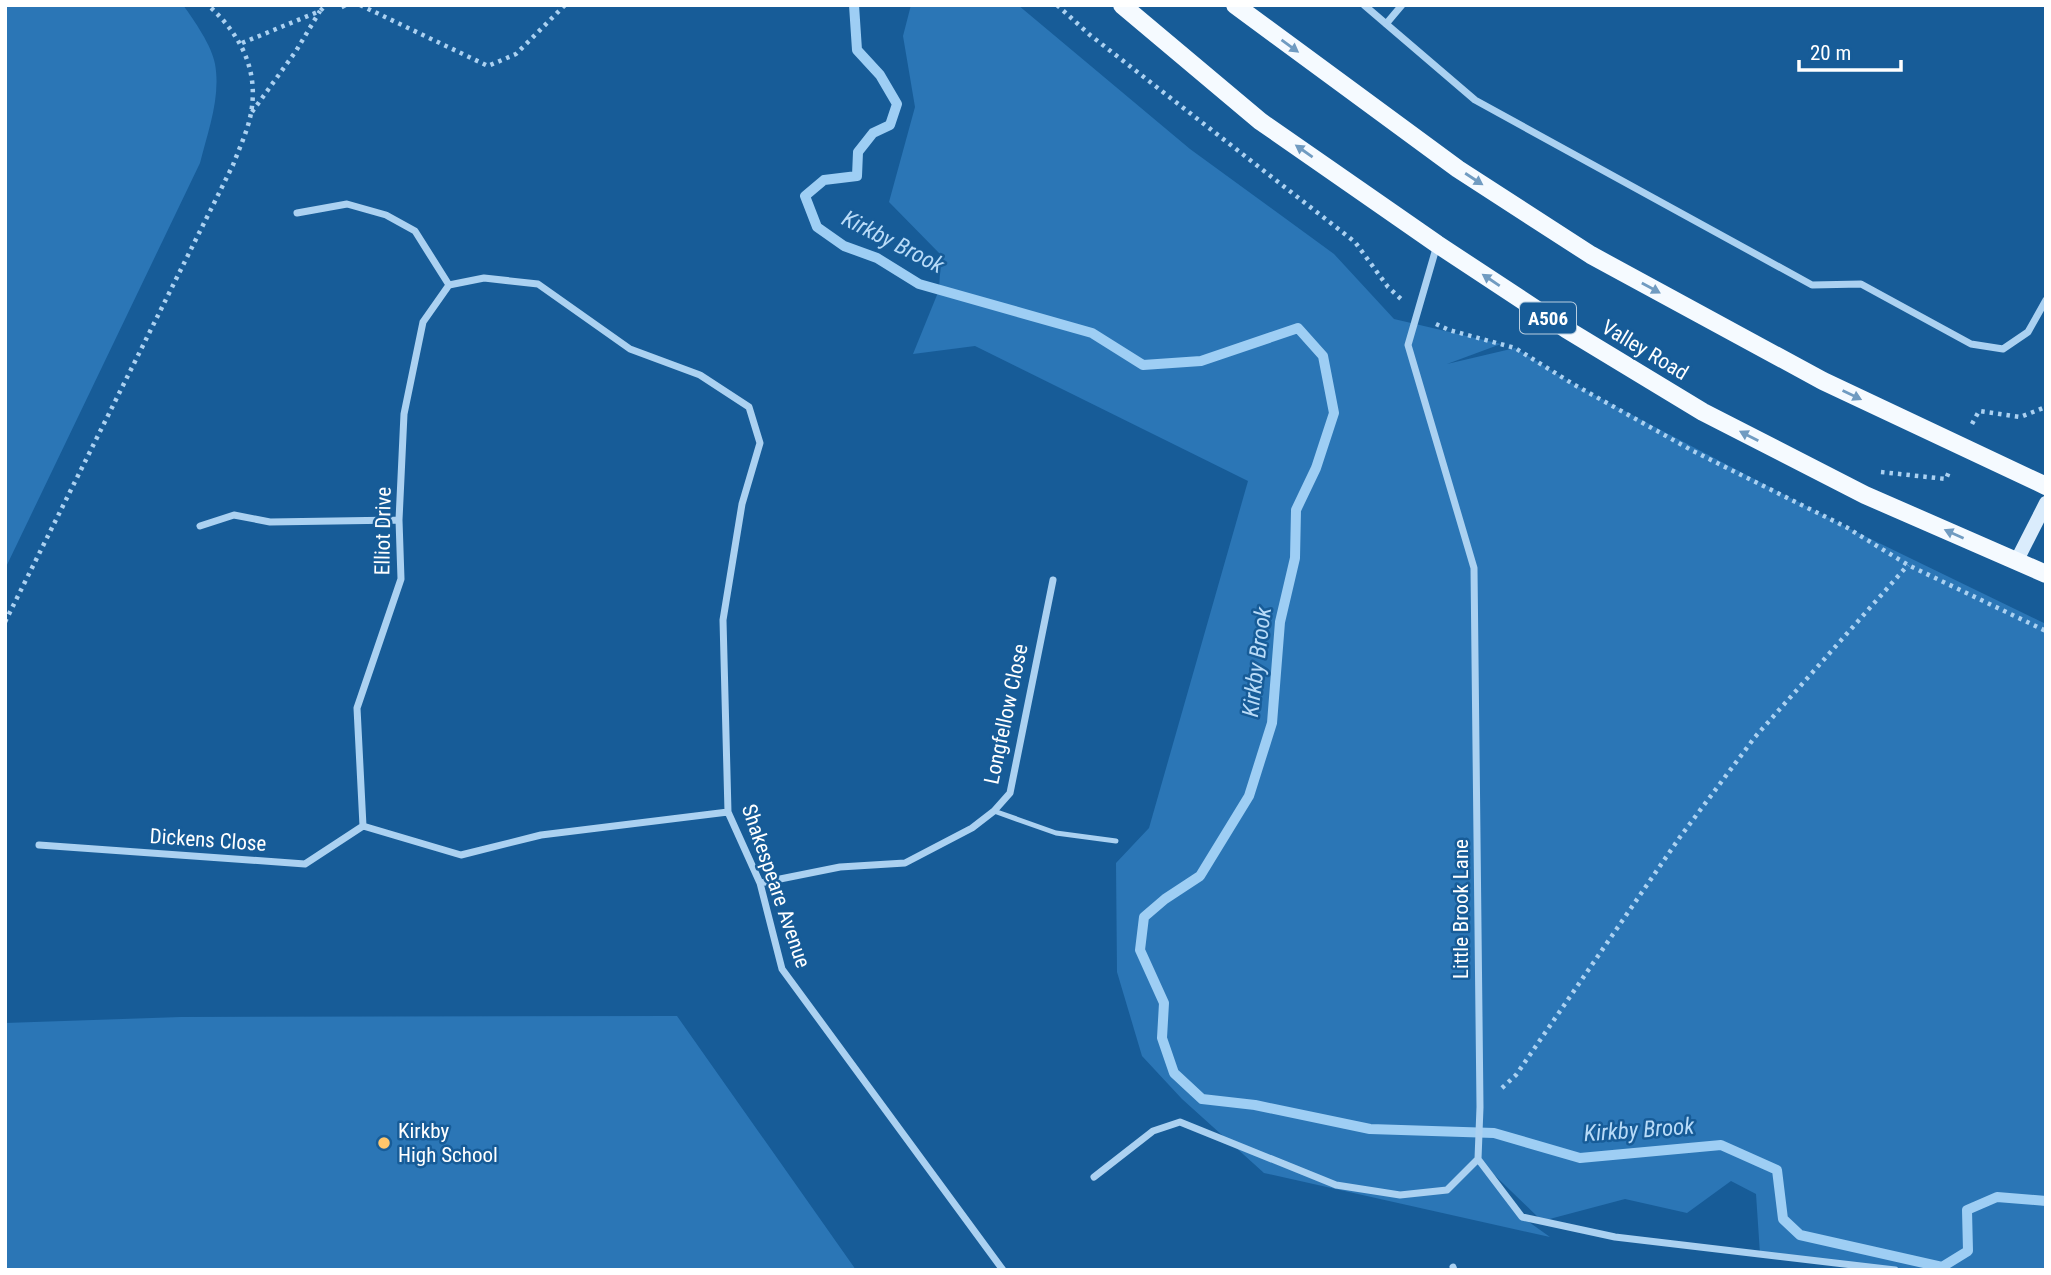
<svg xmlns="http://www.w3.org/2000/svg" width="2051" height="1275" font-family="'Roboto Condensed',sans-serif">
<rect width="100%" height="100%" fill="#175c98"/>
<!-- green -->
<path fill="#2b76b6" d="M5,5H183C194,20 212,46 215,64C221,97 208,131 200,163L5,569Z
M911,5H1018L1190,149L1334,254L1394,319L1501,344L1447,364L1515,348L1573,384L1846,527L2046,624V1270H1895L1760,1254L1756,1194L1731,1181L1687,1213L1625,1199L1542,1221L1483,1164L1522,1217L1550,1237L1264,1173L1182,1099L1142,1056L1117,972L1116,863L1149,828L1248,481L975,346L913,354L939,290L941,255L889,202L915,107L903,36Z
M677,1016L856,1270H5V1023L181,1017Z"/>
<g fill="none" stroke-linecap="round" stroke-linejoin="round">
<!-- stream -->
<path stroke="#9ecef4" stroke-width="10" d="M854,5L857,50L880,75L897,104L890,125L873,133L858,152L857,176L824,180L805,196L817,227L844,246L877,258L919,284L1092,333L1143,365L1201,361L1298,328L1323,356L1334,413L1316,468L1296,510L1295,558L1280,622L1272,723L1249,796L1200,876L1165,899L1144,917L1140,950L1164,1003L1162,1038L1174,1073L1202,1099L1255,1105L1370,1129L1494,1133L1580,1158L1721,1145L1777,1170L1783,1219L1800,1235L1942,1267L1968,1251L1967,1210L1997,1197L2046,1201"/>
<!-- path -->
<path stroke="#abd1f1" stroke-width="4.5" stroke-dasharray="3.5 5" stroke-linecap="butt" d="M343,5L345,9
M360,5L488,66L516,54L565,5
M1057,5L1090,35L1355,242L1388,287L1401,299
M242,43L320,11L326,5
M252,112L296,51L320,11
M1436,324L1449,330L1515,348L1573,384L1693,451L1846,527L1908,565L2046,631
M1972,424L1979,411L2020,417L2046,407
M1881,472L1946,479L1950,469
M5,622L233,165C239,149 248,130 251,113C259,69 240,34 208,5
M1502,1088L1516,1075L1680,837L1755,737L1908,565"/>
<!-- service -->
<path stroke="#abd1f1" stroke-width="5" d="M994,811L1056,833L1116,841"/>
<!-- minor -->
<path stroke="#abd1f1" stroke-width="7" d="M1364,5L1475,100L1812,285L1861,284L1971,344L2003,349L2028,332L2046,300
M1386,24L1402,5
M297,213L347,204L386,215L415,231L449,285
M200,526L234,515L270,522L399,520
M728,812L541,835L461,855L363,826L357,708L401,579L399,520L404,414L423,322L449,285L484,278L538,284L630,349L700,375L749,407L760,443L742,504L723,620L728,812L760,883L782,969L1003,1270
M39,845L305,864L363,826
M760,883L840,867L905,863L972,828L994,811L1010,793L1053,580
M1478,1159L1522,1217L1615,1237L1895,1270
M1094,1177L1153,1131L1180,1122L1336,1185L1400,1195L1447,1190L1478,1159L1480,1107L1474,568L1408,345L1437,245
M1453,1267L1454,1270"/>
<!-- secondary -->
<path stroke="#daecfc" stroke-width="14" d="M2016,562L2046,503"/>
<!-- primary -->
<path stroke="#f5faff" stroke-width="18" d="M1122,5L1260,121L1437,244L1566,329L1703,412L1865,495L2046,574
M1235,5L1458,169L1591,255L1823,381L2046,486"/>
</g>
<!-- one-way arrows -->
<defs><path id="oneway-solid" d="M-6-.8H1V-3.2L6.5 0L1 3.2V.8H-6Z" transform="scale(1.75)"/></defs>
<g fill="#709bc1">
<use href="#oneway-solid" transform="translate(1290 46) rotate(36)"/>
<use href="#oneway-solid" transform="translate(1304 151) rotate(-145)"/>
<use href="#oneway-solid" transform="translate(1474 179) rotate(33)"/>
<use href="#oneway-solid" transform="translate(1491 280) rotate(-146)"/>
<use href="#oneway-solid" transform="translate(1651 288) rotate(29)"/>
<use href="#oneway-solid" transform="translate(1852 395) rotate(26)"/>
<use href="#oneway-solid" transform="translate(1749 436) rotate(-153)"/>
<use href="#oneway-solid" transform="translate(1954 534) rotate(-156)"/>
</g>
<!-- markers -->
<circle fill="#ffc66b" stroke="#175c98" stroke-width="2.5" cx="384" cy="1143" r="7"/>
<g text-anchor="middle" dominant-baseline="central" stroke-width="5" stroke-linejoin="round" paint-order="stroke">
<!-- shield labels -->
<rect fill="#175c98" stroke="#b9cee0" stroke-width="2" x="1520" y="302.5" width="56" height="31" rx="5"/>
<g font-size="19" font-weight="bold" fill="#fff">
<text x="1548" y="318">A506</text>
</g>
<!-- street labels -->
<g font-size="21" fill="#fff" stroke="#175c98">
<text transform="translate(1645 350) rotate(31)">Valley Road</text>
<text transform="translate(383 531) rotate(-89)">Elliot Drive</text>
<text transform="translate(1006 714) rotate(-78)">Longfellow Close</text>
<text transform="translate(208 840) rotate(4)">Dickens Close</text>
<text transform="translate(776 886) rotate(71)">Shakespeare Avenue</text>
<text transform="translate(1461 909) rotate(-90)">Little Brook Lane</text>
</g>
<!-- poi labels -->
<g font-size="21" fill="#fff" stroke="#175c98" text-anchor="start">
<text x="398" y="1131">Kirkby<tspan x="398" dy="24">High School</tspan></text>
</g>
<!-- water labels -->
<g font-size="23" font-style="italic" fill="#b8dbf8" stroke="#175c98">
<text transform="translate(893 242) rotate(27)">Kirkby Brook</text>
<text transform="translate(1257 662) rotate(-83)">Kirkby Brook</text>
<text transform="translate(1639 1130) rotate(-4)">Kirkby Brook</text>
</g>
</g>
<!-- border -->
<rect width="2051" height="1275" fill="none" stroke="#ffffff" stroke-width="14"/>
<!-- scale -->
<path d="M1799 60v10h102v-10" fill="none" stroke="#ffffff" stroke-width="3.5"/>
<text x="1810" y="60" font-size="21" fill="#ffffff" stroke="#175c98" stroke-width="5" paint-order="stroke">20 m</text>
</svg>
